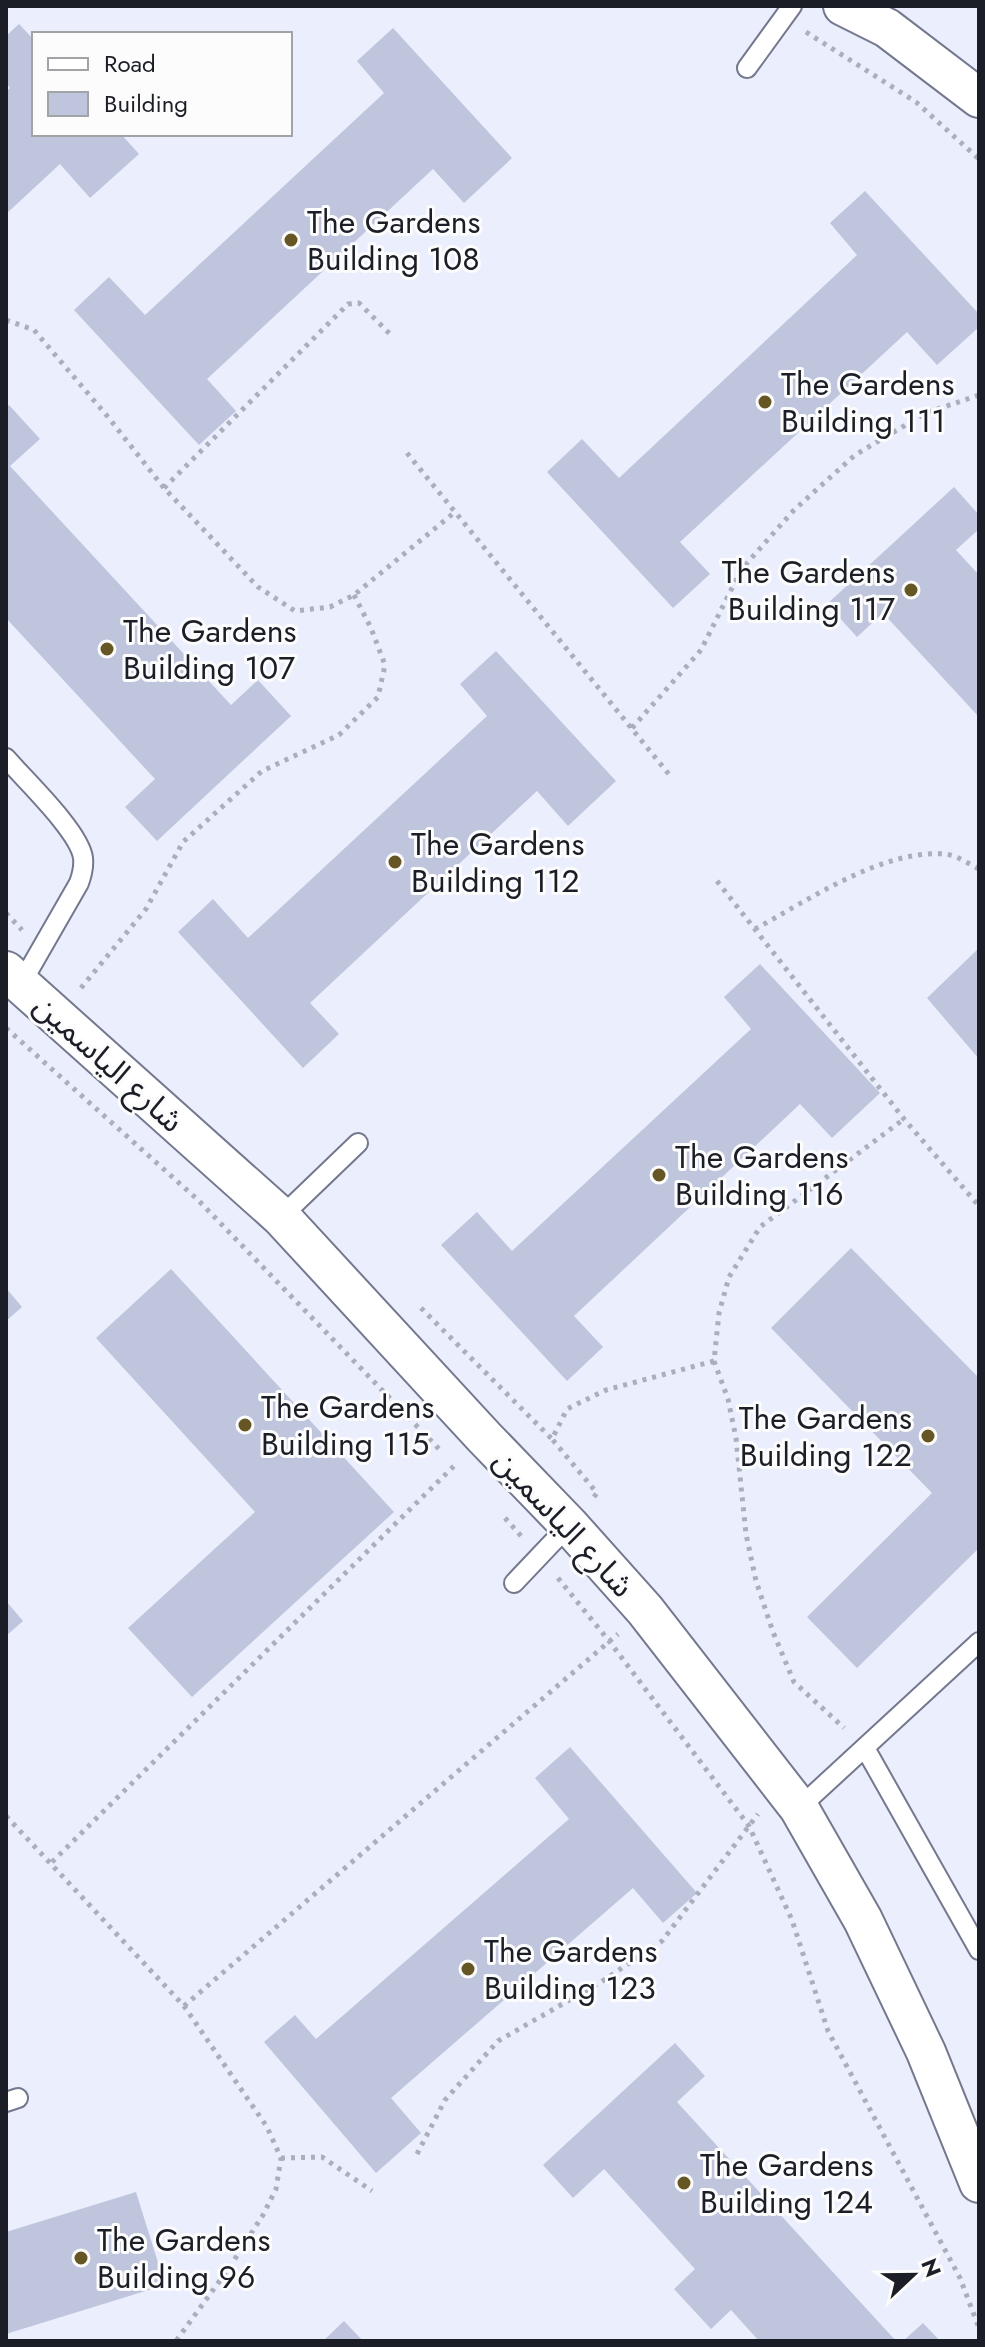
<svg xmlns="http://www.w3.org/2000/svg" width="985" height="2347" font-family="Jost,'Noto Sans Arabic',sans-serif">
<rect width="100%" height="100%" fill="#eaeefd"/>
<!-- building -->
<path fill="#bfc5dd" d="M19,24L34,40V134H121L139,154L90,198L60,164L6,214V92L10,88L6,83V36Z
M393,28L512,158L464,203L433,169L207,379L236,411L199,445L74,310L109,277L145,315L384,93L357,61Z
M865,191L979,314V327L937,365L907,332L680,542L710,574L673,608L547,472L582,439L619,478L857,255L830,223Z
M9,405L40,439L10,466L231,705L258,680L291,716L157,841L125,807L155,779L6,618V408Z
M954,487L979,515V529L956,550L979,575V717L883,613L857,637L827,604Z
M496,651L616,781L568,826L537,791L310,1003L339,1034L303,1068L178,932L213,899L248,938L487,716L460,684Z
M979,948V1059L927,998Z
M760,964L880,1093L832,1138L800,1104L574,1316L603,1347L567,1381L441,1245L477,1212L512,1251L751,1029L724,997Z
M851,1248L979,1378V1548L857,1668L807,1617L932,1493L771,1328Z
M171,1269L394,1512L192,1697L128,1628L255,1512L96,1338Z
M6,1288L22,1307L6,1321Z
M6,1601L23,1621L6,1636Z
M570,1747L697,1893L663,1923L633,1888L391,2098L421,2133L376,2173L264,2042L295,2015L316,2039L569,1819L535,1778Z
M675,2043L705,2076L677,2102L896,2341H759L731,2310L711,2329L674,2289L695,2269L604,2169L573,2198L543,2165Z
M136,2192L165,2285L6,2334V2232Z
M344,2321L363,2341H323Z
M923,2323L940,2341H903Z"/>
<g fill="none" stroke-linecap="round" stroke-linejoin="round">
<defs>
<path id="lane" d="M747,68L792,6
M6,758C25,780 80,832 83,858C84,867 82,875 79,883L21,984
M281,1217L358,1143
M514,1583L569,1525
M865,1748L979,1950
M799,1808L979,1642
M6,2102L18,2098"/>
<path id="street" d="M843,6L887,28L979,98
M6,971L281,1217L484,1437L569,1525L645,1610L799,1808L863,1920L926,2052L979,2183"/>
</defs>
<!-- lane casing -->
<use href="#lane" stroke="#73788e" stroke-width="22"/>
<!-- street casing -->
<use href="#street" stroke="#73788e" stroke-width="42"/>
<!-- path -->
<path stroke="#abafbc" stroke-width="5" stroke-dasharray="4 6" stroke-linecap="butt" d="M806,32L916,102L979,159
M6,320L34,330L108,417L164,488L258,587L295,611L330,607L354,595L455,512
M407,453L672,778
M164,488L348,304L359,303L391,335
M632,728L701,650L741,570L794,510L855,455L926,413L979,395
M717,881L904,1119L979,1206
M6,913L22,930
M755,929C809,900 882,849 945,854C956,855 969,864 979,869
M81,988L146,909L183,842L262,771L339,735L378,697L385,665L371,628L354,595
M6,1028L197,1199L440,1450
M421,1308L552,1439
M714,1361L728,1399L736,1438L746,1534L756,1581L773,1632L794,1682L844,1728
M594,1497L597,1493L552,1439L567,1409L606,1390L714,1361L719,1313L729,1277L760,1227L904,1119
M505,1518L522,1537
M558,1578L609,1641L749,1826L792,1920L828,2031L960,2278L979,2328
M6,1816L184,2006L267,2127L281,2158L276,2189L263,2215L229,2268L176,2341
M52,1862L457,1463
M184,2006L618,1634
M417,2154L445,2100L498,2041L601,1982L662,1941L758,1814
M281,2158L322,2157L372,2191"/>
<!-- lane -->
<use href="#lane" stroke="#fff" stroke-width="18"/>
<!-- street -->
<use href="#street" stroke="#fff" stroke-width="38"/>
</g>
<!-- markers -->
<g fill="#655623" stroke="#fcfcfc" stroke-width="3">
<circle cx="291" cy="240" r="8"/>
<circle cx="765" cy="402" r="8"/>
<circle cx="911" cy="590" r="8"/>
<circle cx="107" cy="649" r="8"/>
<circle cx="395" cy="862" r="8"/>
<circle cx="659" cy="1175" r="8"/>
<circle cx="245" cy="1425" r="8"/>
<circle cx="928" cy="1436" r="8"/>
<circle cx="468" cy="1969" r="8"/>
<circle cx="684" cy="2183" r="8"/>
<circle cx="81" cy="2258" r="8"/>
</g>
<g text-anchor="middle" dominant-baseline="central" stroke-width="6" stroke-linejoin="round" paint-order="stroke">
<!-- poi labels -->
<g font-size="32" fill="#1c1e27" stroke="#fcfcfc" text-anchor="start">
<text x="307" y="222">The Gardens<tspan x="307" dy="37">Building 108</tspan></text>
<text x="781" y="384">The Gardens<tspan x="781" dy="37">Building 111</tspan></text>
<text x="895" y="572" text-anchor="end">The Gardens<tspan x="895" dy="37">Building 117</tspan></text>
<text x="123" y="631">The Gardens<tspan x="123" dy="37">Building 107</tspan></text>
<text x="411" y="844">The Gardens<tspan x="411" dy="37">Building 112</tspan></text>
<text x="675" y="1157">The Gardens<tspan x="675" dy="37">Building 116</tspan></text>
<text x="261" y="1407">The Gardens<tspan x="261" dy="37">Building 115</tspan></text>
<text x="912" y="1418" text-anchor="end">The Gardens<tspan x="912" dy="37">Building 122</tspan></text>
<text x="484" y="1951">The Gardens<tspan x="484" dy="37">Building 123</tspan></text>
<text x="700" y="2165">The Gardens<tspan x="700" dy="37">Building 124</tspan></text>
<text x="97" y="2240">The Gardens<tspan x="97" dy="37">Building 96</tspan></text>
</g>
<!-- street labels -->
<g font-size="32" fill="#1c1e27" stroke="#fcfcfc">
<text transform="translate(109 1063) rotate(42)">شارع الياسمين</text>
<text transform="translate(564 1523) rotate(47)">شارع الياسمين</text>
</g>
</g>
<!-- border -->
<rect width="985" height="2347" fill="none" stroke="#1c1e27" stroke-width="16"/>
<!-- legend -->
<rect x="32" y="32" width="260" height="104" fill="#fcfcfc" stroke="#a2a3a7" stroke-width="2"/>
<rect x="48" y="58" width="40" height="12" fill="#ffffff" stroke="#a2a3a7" stroke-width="2"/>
<text x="104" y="72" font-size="24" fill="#1c1e27">Road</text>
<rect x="48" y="92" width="40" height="24" fill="#bfc5dd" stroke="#a2a3a7" stroke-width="2"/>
<text x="104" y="112" font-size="24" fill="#1c1e27">Building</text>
<!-- north arrow -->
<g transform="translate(913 2275) rotate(68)" stroke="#fcfcfc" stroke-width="6" paint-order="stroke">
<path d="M0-6L14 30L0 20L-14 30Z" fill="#1c1e27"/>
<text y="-12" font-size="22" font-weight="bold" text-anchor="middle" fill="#1c1e27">N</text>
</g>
</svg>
